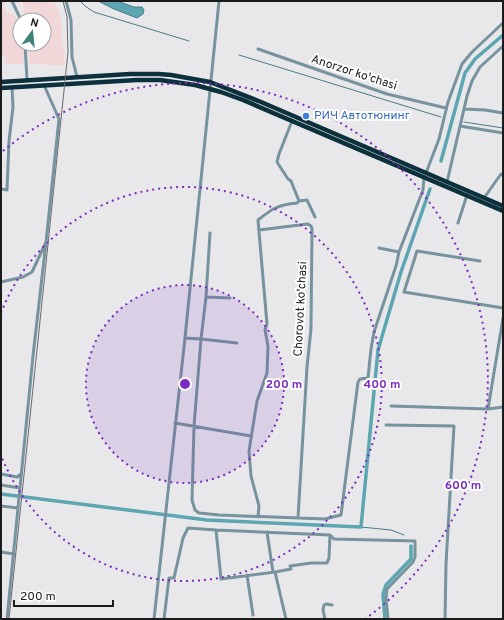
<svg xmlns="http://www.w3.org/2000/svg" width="504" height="620" font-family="Overpass,sans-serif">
<rect width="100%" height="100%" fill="#e8e8eb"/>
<!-- industrial -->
<path fill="#f2d7d9" d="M1,1H6L4,7L6,8V12L16,16V19H19L20,24V44H24L26,57L24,59L23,64H4L6,57L1,56Z
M23,1H54L60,14L65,66L45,65V64H29L27,44H44V20H24Z"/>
<!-- water -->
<path fill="#5ca6b2" stroke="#487c85" d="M98,1H117L134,7H142L144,10L143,14L137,18L114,9Z"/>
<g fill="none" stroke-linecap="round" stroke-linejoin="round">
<!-- stream -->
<path stroke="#487c85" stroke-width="1" d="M80,1L85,6L94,12L189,41
M239,55L441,117
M464,122L503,128
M361,527L391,530L404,535"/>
<!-- canal -->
<path stroke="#5ca6b2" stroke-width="3.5" d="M441,161L465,73L475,59L503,35
M1,494L207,520L361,527L378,350L401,272L430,189
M385,619L383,594L386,585L411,559V546"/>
<!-- minor -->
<path stroke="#77939d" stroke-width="3" d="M12,1L21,20
M66,1L71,20L72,57L77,77
M25,44L27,80
M258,49L387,94L446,108
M465,109L485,110L503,113
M460,126L503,133
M426,173L439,139L448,102L462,64L472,52L503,23
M447,182L467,96L472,81L480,67L503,46
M1,189L7,190L9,141L13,107L12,87
M484,198L501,174L503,175
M299,201L307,200L315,217
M458,223L467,195
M259,230L308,224L311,226L312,229L311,329L307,367L298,518
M379,248L399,252
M480,261L417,251L404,292L503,308
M1,282L23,277L32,272L46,242L59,119L44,85
M206,297L210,233
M185,338L201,339L206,297L230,298
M237,343L201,339L194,426L192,500L195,510L199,513L219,515L325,519L341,515L358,382L360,379L368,378L371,349L374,332L396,266L399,252L423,190L424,177
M391,406L488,409L503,407
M488,409L503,318
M175,423L251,436
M386,425L454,426L446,564L445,619
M1,474L17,477L21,474
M1,485L20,488
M1,506L18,508
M258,517L259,506L251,476L249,451L257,401L267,373L268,346L265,330L267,324L258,220C273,208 278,205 297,203L299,201L291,181L288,179L277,162L279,154L292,121
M267,532L273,572
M1,552L14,554
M275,572L291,569L290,566L311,563H327L329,558L330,535
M247,575L253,615
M7,619L33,356L46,242
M154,619L185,338L219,1
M164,619L169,578H174L183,538L188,528L216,530
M286,619L275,572L221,579L216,530L330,535L334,539L415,541V557L413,562L387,589L386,598L388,619
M325,619L323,610L324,605L326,604L332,605"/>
<!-- highway -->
<path stroke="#0c313d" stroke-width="4.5" d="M1,82L130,74H159L171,75L210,82L261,102L503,206
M1,88L137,80H160L195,85L221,92L243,100L503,211"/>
<!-- rail -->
<path stroke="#6a6a6b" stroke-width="1" d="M9,619L68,52L67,17L63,1"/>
</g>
<!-- distance rings -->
<circle cx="185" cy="384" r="99" fill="#7b2cbf" fill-opacity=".12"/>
<g fill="none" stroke="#7b2cbf" stroke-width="2" stroke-dasharray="2 4">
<circle cx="185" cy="384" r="99"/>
<path d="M1 313A197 197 0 1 1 1 455"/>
<path d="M3 151A296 296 0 1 1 365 619"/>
</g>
<!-- markers -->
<circle fill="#3f7fe0" stroke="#fff" stroke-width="1.5" cx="306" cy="116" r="4"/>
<g text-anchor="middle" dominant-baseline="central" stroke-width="4" stroke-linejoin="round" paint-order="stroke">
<!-- street labels -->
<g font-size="12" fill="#1b1b1c" stroke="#fff">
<text transform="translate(354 73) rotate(18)">Anorzor ko'chasi</text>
<text transform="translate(301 309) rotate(-87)">Chorovot ko'chasi</text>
</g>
<!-- shop labels -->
<g font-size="12" fill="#366cbe" stroke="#fff" text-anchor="start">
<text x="314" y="116">РИЧ Автотюнинг</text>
</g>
</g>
<circle cx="185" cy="384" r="6" fill="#7b2cbf" stroke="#fff" stroke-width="2"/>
<g font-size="12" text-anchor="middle" font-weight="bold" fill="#7b2cbf" stroke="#fff" stroke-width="4" stroke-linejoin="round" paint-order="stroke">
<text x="284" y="388">200 m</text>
<text x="382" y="388">400 m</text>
<text x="463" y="489">600 m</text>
</g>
<!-- border -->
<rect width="504" height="620" fill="none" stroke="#1b1b1c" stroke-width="4"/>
<!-- north arrow -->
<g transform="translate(32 32) rotate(15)"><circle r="19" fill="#ffffff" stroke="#a4a4a4"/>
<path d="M0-3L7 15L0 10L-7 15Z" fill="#418477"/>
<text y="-6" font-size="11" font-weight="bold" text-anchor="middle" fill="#1b1b1c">N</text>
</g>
<!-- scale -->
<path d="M14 600v6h99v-6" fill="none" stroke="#1b1b1c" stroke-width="2"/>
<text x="20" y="600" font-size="12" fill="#1b1b1c" stroke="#ffffff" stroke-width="3" paint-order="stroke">200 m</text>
</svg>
